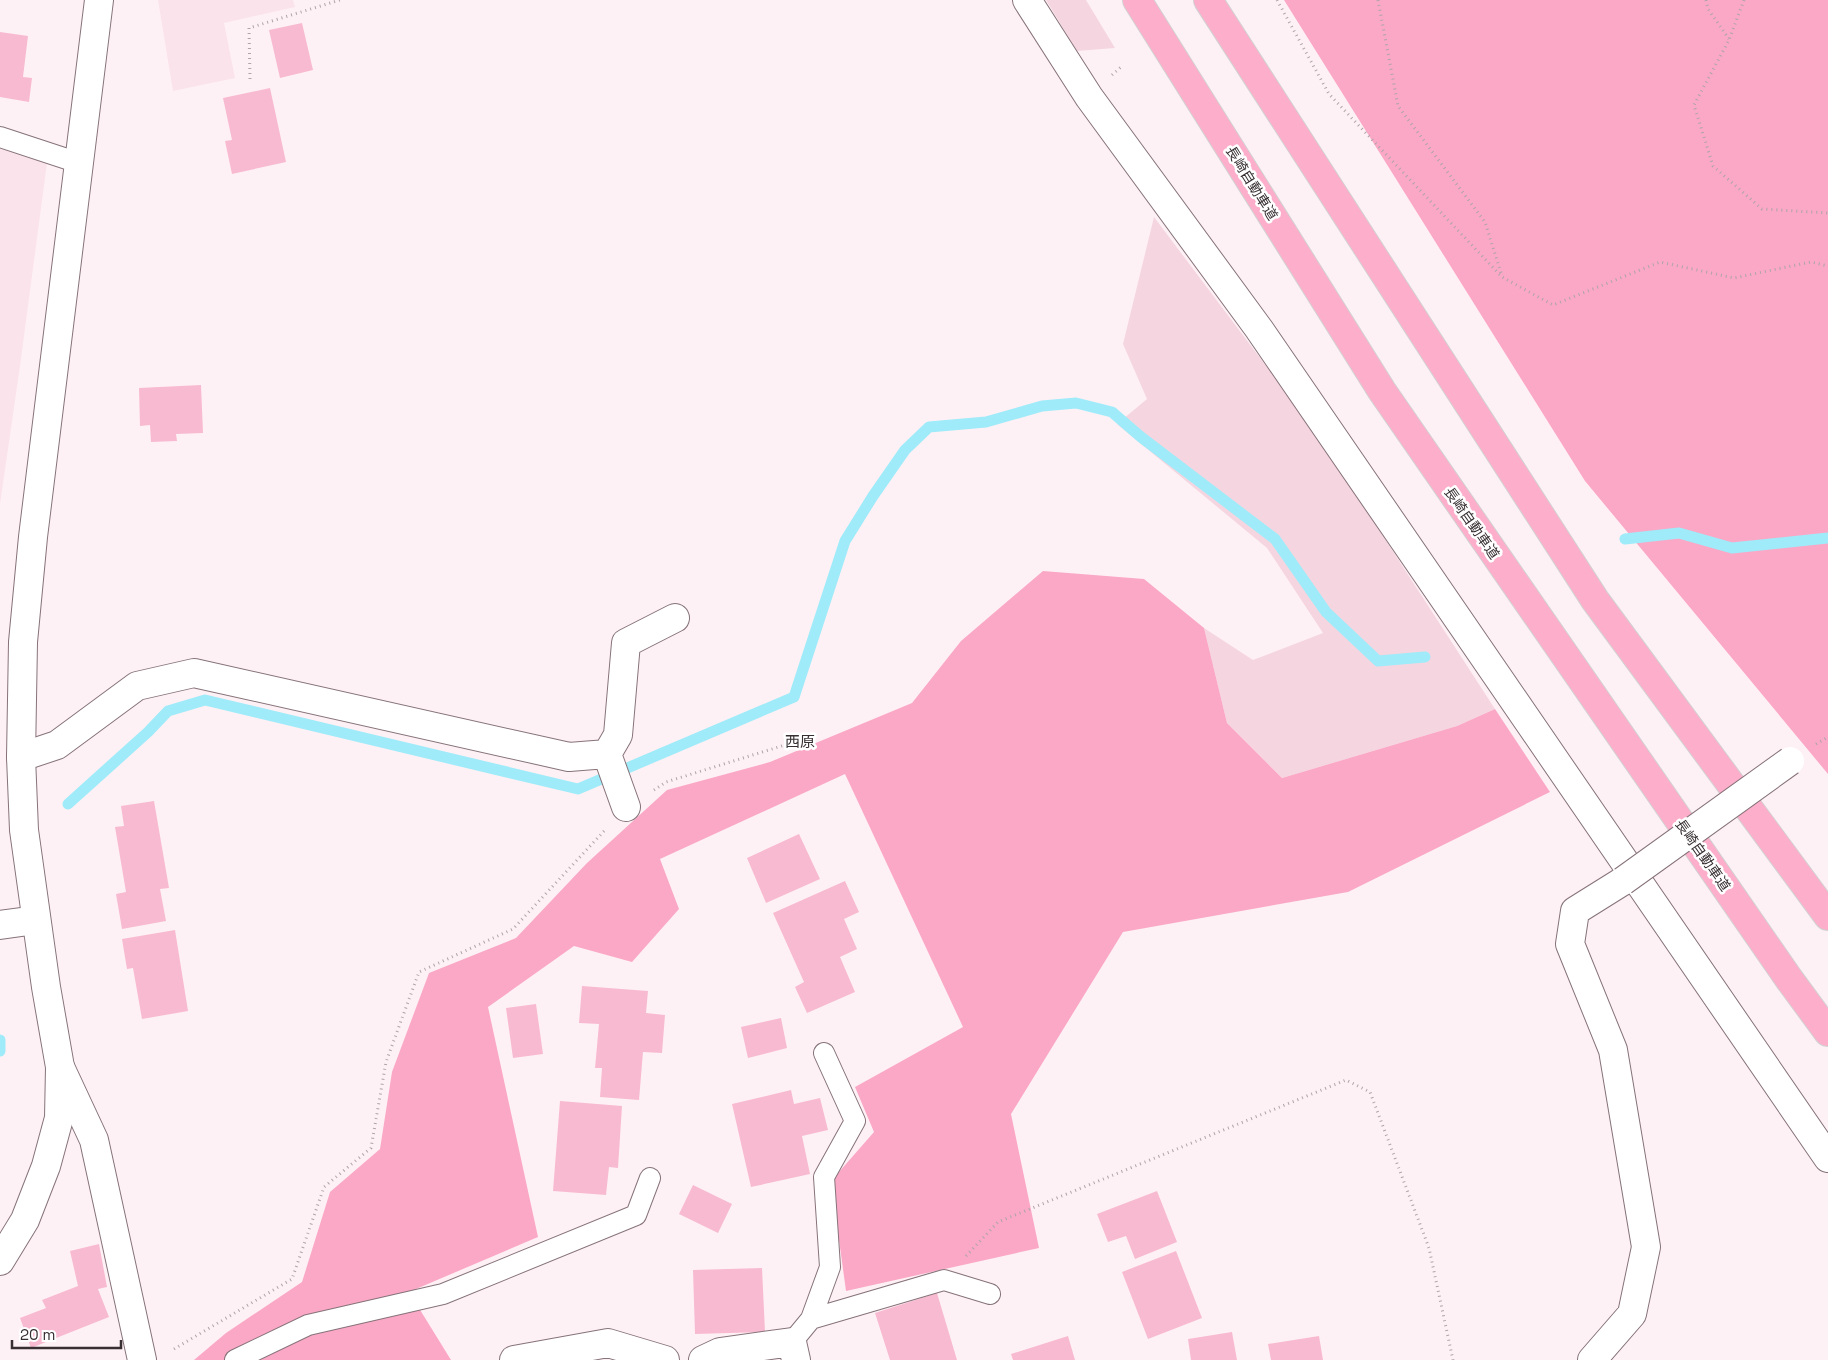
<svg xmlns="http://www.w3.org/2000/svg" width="1828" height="1360" font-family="'Space Grotesk','Noto Sans JP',sans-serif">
<rect width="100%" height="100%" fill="#fef1f5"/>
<!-- built -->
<path fill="#fae3ea" d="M158,0H293L295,7L224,23L235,78L173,91Z
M0,134L49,148L20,366L0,504Z"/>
<!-- green -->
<path fill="#f5d6e0" d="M1046,0H1086L1115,48L1077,51Z
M1154,217L1315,431L1495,709L1457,726L1282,778L1227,723L1204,628L1253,660L1323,633L1267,548L1117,424L1147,399L1123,344Z"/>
<!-- forest -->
<path fill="#faa8c6" d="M1284,0H1828V774L1585,481Z
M1043,571L1144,579L1204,628L1227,723L1282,778L1457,726L1495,709L1550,792L1348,892L1123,932L1011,1114L1039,1248L846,1291L831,1181L874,1132L855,1087L963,1027L845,774L660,859L679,909L632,962L574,946L488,1007L538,1237L409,1292L451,1360H194L226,1333L302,1282L330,1192L380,1149L392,1072L429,973L516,938L587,863L667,790L770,762L912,703L961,641Z"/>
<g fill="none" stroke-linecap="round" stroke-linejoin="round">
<!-- stream -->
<path stroke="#9febf9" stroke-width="11" d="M1625,539L1679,533L1732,548L1828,538
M68,804L148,732L168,711L205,700L578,789L794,697L845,541L873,496L905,450L929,427L986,422L1042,406L1076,403L1112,412L1141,437L1275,539L1326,612L1378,661L1425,657
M0,1040V1051"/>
</g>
<!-- building -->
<path fill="#f8bad0" d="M302,23L313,70L280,78L269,30Z
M0,32L28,36L23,77L32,78L29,102L0,97Z
M270,88L286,162L232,174L225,141L232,140L223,98Z
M201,385L203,433L176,434L177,441L151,442L150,425L140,426L139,388Z
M154,801L169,888L160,889L166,921L122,929L116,894L126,892L115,827L124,826L121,806Z
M799,834L820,879L766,903L747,858Z
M845,881L859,912L844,919L857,949L840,957L855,992L807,1013L795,987L804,982L773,913Z
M175,930L188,1011L142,1019L133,968L127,969L122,939Z
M582,986L648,991L646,1013L665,1015L662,1053L643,1052L639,1100L600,1097L602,1068H595L599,1024L579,1023Z
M536,1004L543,1054L513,1058L506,1008Z
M781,1018L787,1048L748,1058L741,1027Z
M791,1090L794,1104L820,1098L828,1130L802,1136L810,1174L751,1187L732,1104Z
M560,1101L622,1106L618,1168L609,1167L606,1195L553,1191Z
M693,1185L732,1204L718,1233L679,1214Z
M1157,1191L1177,1242L1135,1259L1126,1236L1108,1242L1097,1214Z
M99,1244L107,1287L98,1289L109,1317L31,1348L20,1318L46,1308L42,1300L78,1286L70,1251Z
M1176,1251L1202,1318L1148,1339L1122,1272Z
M762,1268L765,1332L695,1334L693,1270Z
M937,1293L957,1360H890L875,1313Z
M1232,1332L1237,1360H1191L1188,1339Z
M1068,1336L1075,1360H1013L1011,1354Z
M1319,1336L1323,1360H1271L1268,1344Z"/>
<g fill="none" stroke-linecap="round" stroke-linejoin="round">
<defs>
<path id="service" d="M0,137L79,163
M811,1319L944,1280L990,1294
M792,1342L811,1319L830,1267L824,1177L855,1121L824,1053
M235,1360L308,1325L443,1294L636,1215L650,1178"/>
<path id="minor" d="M1027,0L1089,97L1259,329L1828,1158
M607,754L626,807
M21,757L57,745L137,686L194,673L569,757L607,754L618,735L626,643L675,618
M0,925L36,920
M60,1067L94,1140L142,1360
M514,1360L608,1343L665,1360
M703,1360L720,1352L792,1342L796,1360
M1592,1360L1632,1314L1646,1247L1613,1050L1570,944L1575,911L1623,881"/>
<path id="tertiary" d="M0,1261L25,1220L46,1166L59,1118L60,1067L46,987L24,830L21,757L23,642L33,537L99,0"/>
<path id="motorway" d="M1137,0L1382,391L1789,979L1828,1032
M1208,0L1595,600L1828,916"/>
</defs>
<!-- service casing -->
<use href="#service" stroke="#867379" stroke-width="22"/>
<!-- minor casing -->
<use href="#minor" stroke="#867379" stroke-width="30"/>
<!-- tertiary casing -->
<use href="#tertiary" stroke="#867379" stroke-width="30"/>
<!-- motorway casing -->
<use href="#motorway" stroke="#d3d1d2" stroke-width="30"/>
<!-- path -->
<path stroke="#afa4a8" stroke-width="3" stroke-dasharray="1 4" stroke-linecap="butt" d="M1277,0L1329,94L1502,277L1553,305L1660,262L1734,278L1811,262L1828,266
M1378,0L1398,106L1485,222L1502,276
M1706,0L1708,9L1729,39
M1744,0L1729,40L1694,105L1713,166L1762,209L1828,213
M1112,75L1121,67
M250,79L249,28L340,0
M1816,744L1828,737
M654,790L666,782L804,739
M966,1256L998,1222L1346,1080L1370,1092L1429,1248L1453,1360
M174,1349L292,1279L324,1187L371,1148L386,1062L419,972L513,929L605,830"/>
<!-- service -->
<use href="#service" stroke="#fff" stroke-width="20"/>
<!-- minor -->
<use href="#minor" stroke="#fff" stroke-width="28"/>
<!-- tertiary -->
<use href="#tertiary" stroke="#fff" stroke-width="28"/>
<!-- motorway -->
<use href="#motorway" stroke="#fdaeca" stroke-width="28"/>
<defs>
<path id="minor-bridge" d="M1623,881L1790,761"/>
</defs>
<!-- minor-bridge casing -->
<use href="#minor-bridge" stroke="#867379" stroke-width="30" stroke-linecap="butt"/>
<!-- minor-bridge -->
<use href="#minor-bridge" stroke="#fff" stroke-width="28"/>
</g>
<g text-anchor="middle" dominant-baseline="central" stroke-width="5" stroke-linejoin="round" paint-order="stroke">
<!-- street labels -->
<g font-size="14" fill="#372f32" stroke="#fff">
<text transform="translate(1252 183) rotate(58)">長崎自動車道</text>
<text transform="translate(1472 523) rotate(55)">長崎自動車道</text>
<text transform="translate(1703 855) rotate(55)">長崎自動車道</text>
</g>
<!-- neighbourhood labels -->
<g font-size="15" fill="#372f32" stroke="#fff">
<text x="800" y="741">西原</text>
</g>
</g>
<!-- scale -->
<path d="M12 1340v8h109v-8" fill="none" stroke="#372f32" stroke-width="2.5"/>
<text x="20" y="1340" font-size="15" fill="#372f32" stroke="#ffffff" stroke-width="4" paint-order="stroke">20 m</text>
</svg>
